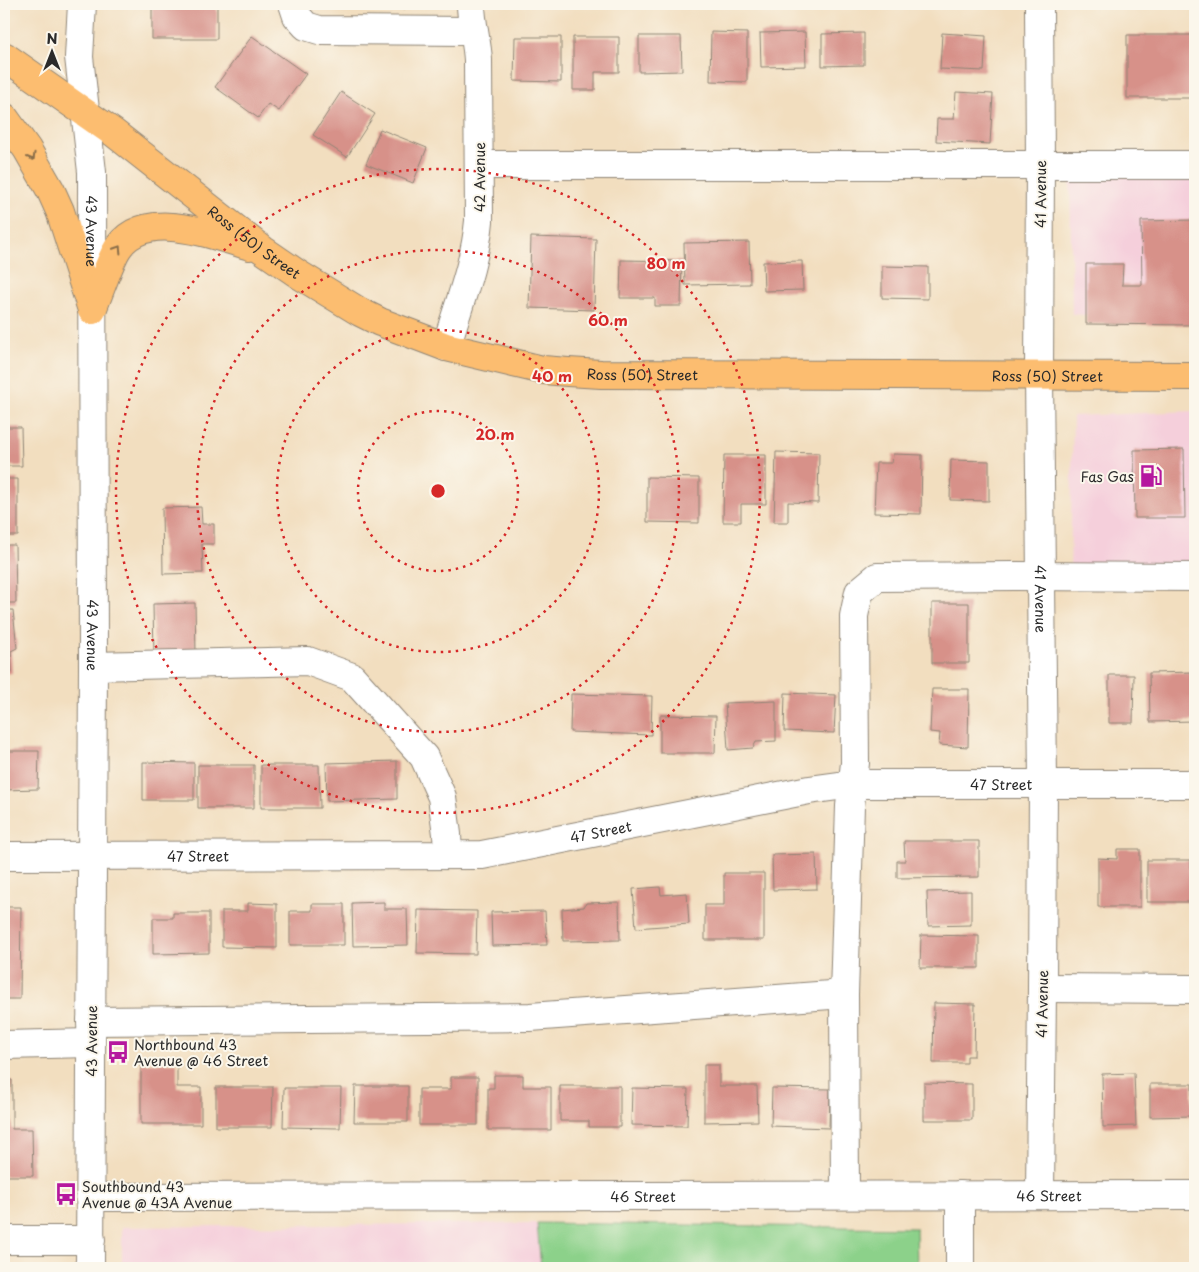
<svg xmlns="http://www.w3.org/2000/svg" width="1199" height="1272" font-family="'Playpen Sans',sans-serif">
<rect width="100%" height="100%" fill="#fbf7ec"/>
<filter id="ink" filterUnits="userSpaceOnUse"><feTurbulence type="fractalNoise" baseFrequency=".02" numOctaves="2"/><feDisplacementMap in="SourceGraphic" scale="10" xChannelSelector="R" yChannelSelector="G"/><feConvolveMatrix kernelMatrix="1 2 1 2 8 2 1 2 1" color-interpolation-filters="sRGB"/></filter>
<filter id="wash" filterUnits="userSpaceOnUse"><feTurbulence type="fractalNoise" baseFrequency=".0096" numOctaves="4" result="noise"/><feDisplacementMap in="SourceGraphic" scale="20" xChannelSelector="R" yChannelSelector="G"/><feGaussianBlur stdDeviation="1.12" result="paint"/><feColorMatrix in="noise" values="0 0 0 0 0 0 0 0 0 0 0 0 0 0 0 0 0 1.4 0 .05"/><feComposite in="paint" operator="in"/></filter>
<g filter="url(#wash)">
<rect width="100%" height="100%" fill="#f2debf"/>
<!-- built -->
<path fill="#f5cfdb" d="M1195,172V324L1072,314L1070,174Z
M1195,411V575L1070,576L1073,416Z
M537,1223L541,1268H122V1227Z"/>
<!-- green -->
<path fill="#8cd18a" stroke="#5c7e5a" d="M537,1223L916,1228L917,1268H541Z"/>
<g id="blocks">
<!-- building -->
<path fill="#d79189" d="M152,4H217V39H152Z
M360,4H405V9H359Z
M711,32L747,33V82L710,81Z
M805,32L806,66L761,67L760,33Z
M864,33V65L822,66V34Z
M942,33L986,36L984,71L940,69Z
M1127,35H1195V98H1127Z
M252,36L306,74L279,111L268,104L258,118L215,87Z
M639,36H681L682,71L639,72Z
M515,37H561V82L514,81Z
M573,37H619V72H595V90H573Z
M341,92L375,114L347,157L313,135Z
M956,92L993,94L990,144L936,141L937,119H954Z
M380,129L427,148L413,183L366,164Z
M1195,220V325L1086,324V264H1123L1122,285H1142L1141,221Z
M531,237L596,239L594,310L529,308Z
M749,242L750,284L685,285L684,243Z
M621,260L682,261L681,306H655V298H620Z
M802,261L803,290L764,291L763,262Z
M882,266L928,267V299L882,298Z
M4,427H21L22,466H4Z
M1184,449L1185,518H1135L1134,450Z
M776,452L819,453L818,503L788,502V522H774Z
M893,454L922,455L921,514L874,513L876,463H892Z
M724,455H766V504H741V522H723Z
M951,460L989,461V501L950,500Z
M647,477L699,478V523L647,522Z
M4,479H18V536H4Z
M201,507L202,524H214V544H202L203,573L163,574L162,508Z
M4,545H15L16,603H4Z
M195,603L196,655L154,656L153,604Z
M932,603H969V663H932Z
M4,610H13L17,648L11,651L12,673L4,674Z
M1195,672V721L1150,722L1149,673Z
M1109,675H1134L1133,723H1109Z
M932,689H969L968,747L939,745L940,733L930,732Z
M785,693L836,695L834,733L784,731Z
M571,694L652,696L651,735L570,732Z
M776,701V741L756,742L753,748L728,750L725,703Z
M660,715L716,716L715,753H660Z
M4,751H39L38,789L4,790Z
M397,761V799L327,801L326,763Z
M143,762L194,763V800H143Z
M198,765H254V808H198Z
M261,765H319L320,808H261Z
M904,841H979V877L897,878V861H905Z
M1117,849H1140V907H1098V858L1117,859Z
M816,854L817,889L773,890L772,855Z
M1147,860H1191V902H1147Z
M724,873H764V940H705V905H724Z
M660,887L661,895L687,893L689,924L636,928L633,889Z
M971,891V925L928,926L927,892Z
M384,902V909H407L408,945L353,946L352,903Z
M619,902L620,940L563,941L562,909L584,907L586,903Z
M248,903L277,904V948L222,947V911H248Z
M312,904H344V945H290V911H312Z
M4,907H21L20,999H4Z
M418,910L477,911L476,954L417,953Z
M545,911L547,945L492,946L491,912Z
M173,913H209V953L153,954V918H173Z
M921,935L979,936V968H920Z
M934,1003L975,1004L974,1056H967V1063H933Z
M141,1063H177V1087H201V1124H141Z
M704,1065H719V1086H757L758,1121L704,1122Z
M1134,1073L1136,1126L1103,1127L1102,1074Z
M494,1075H523V1087H551V1130H488V1088H494Z
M451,1077H478V1125H419V1089H451Z
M4,1080H12V1129H32L33,1176H4Z
M924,1083L972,1084V1120H924Z
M1150,1084H1192V1116L1150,1117Z
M355,1086H408V1122H354Z
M560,1086H620V1127H589V1121H560Z
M216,1087H273L272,1127H216Z
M284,1088H341L340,1128L283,1127Z
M632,1088L688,1089L687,1126L631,1125Z
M772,1088L830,1089L829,1128L771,1126Z"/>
</g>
</g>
<g filter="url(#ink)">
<use href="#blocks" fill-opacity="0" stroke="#8e8475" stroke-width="1"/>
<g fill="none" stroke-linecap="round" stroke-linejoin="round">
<defs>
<g id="minor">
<path id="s1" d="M82,4L79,57L92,172L93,666L90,1268"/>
<path d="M293,4L297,16L306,26L319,30L474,31"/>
<path id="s2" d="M1039,4L1040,164L1039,375L1043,784L1042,988L1040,1195"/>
<path d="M479,165H1195"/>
<path d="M446,347C458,306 475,264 479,221L478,60C477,41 471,23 471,4"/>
<path d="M93,666L308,661L352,677L424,757L442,797L447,834L448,855"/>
<path id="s3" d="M4,856L482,855L809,790L853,784H1195"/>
<path d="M1042,988L1195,989"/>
<path d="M91,1021L530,1017L844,994"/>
<path d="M4,1045L91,1043"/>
<path d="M845,1195L844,994L850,806L855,763L854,616L859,592L877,577L1015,576L1195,577"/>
<path d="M960,1195V1268"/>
<path id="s4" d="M91,1197L1195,1195"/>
<path d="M4,1240H91"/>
</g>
<g id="major">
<path id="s5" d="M4,56L114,133L263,250L298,274L360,312L380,322L446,347L543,370L568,372L601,374L1195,376"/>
<path d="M4,117L27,149L51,191L60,211L92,310"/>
<path d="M92,310C100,291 106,271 115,253C140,205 211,235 250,246"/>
</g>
</defs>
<!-- minor casing -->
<use href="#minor" stroke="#8e8475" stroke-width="30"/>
<!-- major casing -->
<use href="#major" stroke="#8e8475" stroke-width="30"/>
<!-- minor -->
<use href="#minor" stroke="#fff" stroke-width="28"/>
<!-- major -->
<use href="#major" stroke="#fcbd6f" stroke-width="28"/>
</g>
<!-- one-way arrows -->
<defs><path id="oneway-chevron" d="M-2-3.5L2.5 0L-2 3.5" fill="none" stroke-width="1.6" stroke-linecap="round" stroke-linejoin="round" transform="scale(1.25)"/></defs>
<g stroke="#896d4a">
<use href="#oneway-chevron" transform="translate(32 157) rotate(60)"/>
<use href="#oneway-chevron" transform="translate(118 249) rotate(-58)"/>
</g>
</g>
<!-- distance rings -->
<g fill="none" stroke="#d62828" stroke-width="2.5" stroke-dasharray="2.5 5">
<circle cx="438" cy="491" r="80"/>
<circle cx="438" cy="491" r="161"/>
<circle cx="438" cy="491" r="241"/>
<circle cx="438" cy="491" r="322"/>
</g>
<!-- icons -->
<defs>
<symbol id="fuel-bare" viewBox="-9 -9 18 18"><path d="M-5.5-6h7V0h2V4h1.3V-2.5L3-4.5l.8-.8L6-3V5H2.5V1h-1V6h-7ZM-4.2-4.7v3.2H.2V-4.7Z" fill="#b5179e" stroke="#fbf7ec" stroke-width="2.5" paint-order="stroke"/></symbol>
<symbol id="bus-bare" viewBox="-9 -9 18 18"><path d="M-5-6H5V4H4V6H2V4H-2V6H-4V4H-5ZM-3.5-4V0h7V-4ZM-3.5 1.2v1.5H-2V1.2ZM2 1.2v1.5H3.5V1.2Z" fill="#b5179e" stroke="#fbf7ec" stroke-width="2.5" paint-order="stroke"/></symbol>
</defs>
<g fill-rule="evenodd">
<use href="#fuel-bare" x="1135" y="460" width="32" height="32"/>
<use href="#bus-bare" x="102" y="1036" width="32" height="32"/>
<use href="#bus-bare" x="50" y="1178" width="32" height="32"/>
</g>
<g text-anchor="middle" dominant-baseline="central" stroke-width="4" stroke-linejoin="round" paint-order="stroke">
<!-- street labels -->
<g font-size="14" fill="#2b2b2b" stroke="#fbf7ec">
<text transform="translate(479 177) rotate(-90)">42 Avenue</text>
<text transform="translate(1040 194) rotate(-90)">41 Avenue</text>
<text stroke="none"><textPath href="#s1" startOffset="228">43 Avenue</textPath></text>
<text stroke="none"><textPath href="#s5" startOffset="312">Ross (50) Street</textPath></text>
<text stroke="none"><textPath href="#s5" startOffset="731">Ross (50) Street</textPath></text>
<text stroke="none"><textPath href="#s5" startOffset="1136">Ross (50) Street</textPath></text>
<text stroke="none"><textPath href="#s2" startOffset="595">41 Avenue</textPath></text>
<text stroke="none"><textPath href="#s1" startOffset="632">43 Avenue</textPath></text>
<text stroke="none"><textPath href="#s3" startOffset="1004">47 Street</textPath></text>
<text stroke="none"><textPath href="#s3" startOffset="599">47 Street</textPath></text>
<text stroke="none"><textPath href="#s3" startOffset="194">47 Street</textPath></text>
<text transform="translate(1042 1004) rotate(-89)">41 Avenue</text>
<text transform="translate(91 1041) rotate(-90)">43 Avenue</text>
<text stroke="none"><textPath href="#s4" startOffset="552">46 Street</textPath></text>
<text stroke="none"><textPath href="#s4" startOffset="958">46 Street</textPath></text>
</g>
<!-- poi labels -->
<g font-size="14" fill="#2b2b2b" stroke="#fbf7ec" text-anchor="start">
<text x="1134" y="476" text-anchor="end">Fas Gas</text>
<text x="134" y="1044">Northbound 43<tspan x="134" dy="16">Avenue @ 46 Street</tspan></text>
<text x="82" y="1186">Southbound 43<tspan x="82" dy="16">Avenue @ 43A Avenue</tspan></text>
</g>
</g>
<circle cx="438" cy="491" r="8" fill="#d62828" stroke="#fbf7ec" stroke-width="2.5"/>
<g font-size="15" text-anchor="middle" font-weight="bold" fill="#d62828" stroke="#fbf7ec" stroke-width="4" stroke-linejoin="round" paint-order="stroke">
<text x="666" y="269">80 m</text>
<text x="608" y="326">60 m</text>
<text x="552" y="382">40 m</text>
<text x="495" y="440">20 m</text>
</g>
<!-- margin -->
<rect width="1199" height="1272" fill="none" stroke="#fbf7ec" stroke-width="20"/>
<!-- north arrow -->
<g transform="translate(52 52)" stroke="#fbf7ec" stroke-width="4" paint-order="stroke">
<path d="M0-4L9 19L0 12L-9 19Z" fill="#2b2b2b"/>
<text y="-8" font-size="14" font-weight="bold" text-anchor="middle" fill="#2b2b2b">N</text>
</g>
</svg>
